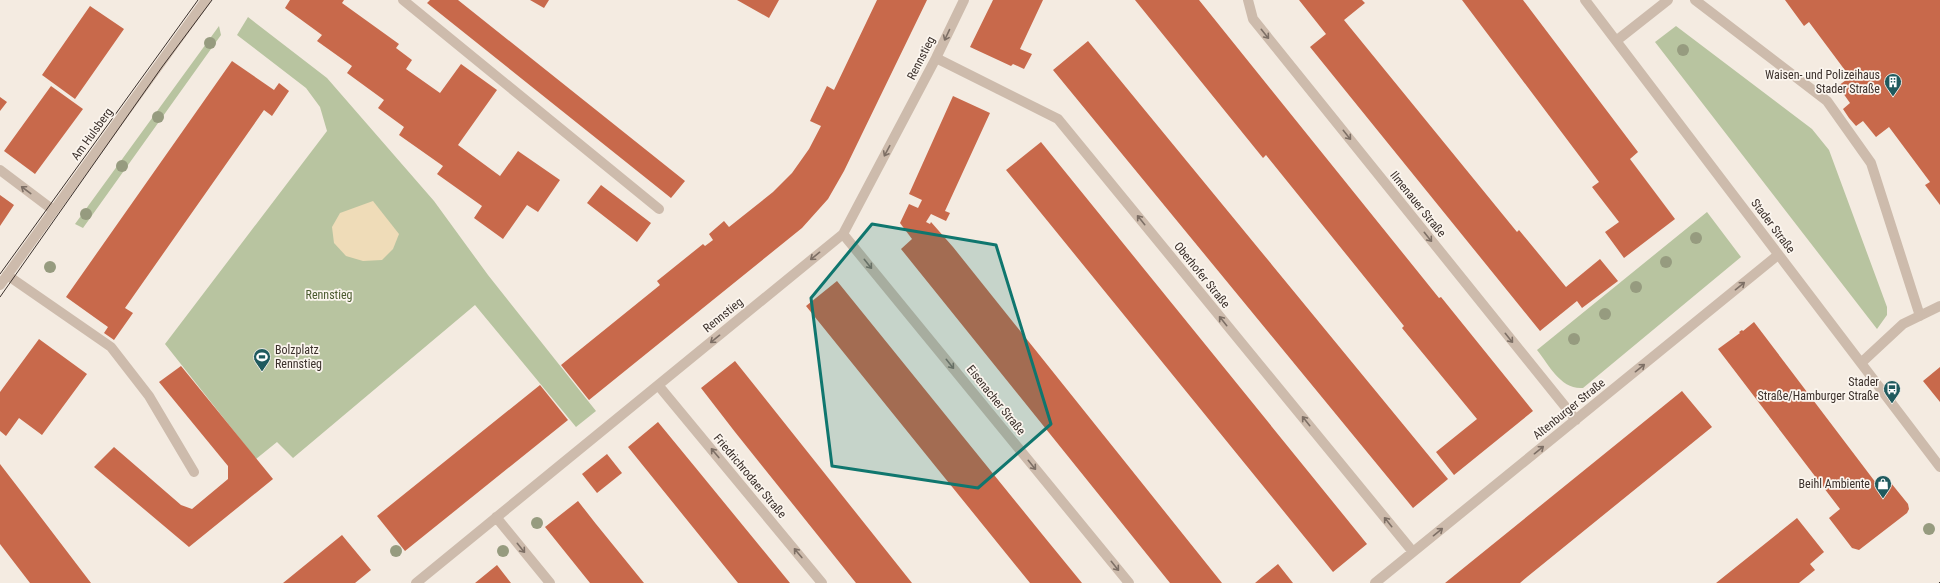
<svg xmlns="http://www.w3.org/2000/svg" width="1940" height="583" font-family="'Roboto Condensed',sans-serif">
<rect width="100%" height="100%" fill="#f4ebe1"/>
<!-- green -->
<path fill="#b8c4a0" d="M248,17L327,78L434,201L488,275L596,411L576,427L475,305L293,458L277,442L256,459L165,344L327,131L320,107L306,88L237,35Z
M219,26L221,35L83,228L75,224Z
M1676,26L1812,129L1829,150L1887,307V315L1877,329L1655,42Z
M1707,212L1741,257L1583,388C1561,390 1549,365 1537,350Z"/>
<!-- sand -->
<path fill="#efdcb8" d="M373,201L399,234L393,249L382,260L363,261L346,256L334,243L332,227L340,213Z"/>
<!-- building -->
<path fill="#c8694b" d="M290,0H344L342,3L399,44L396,48L412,60L406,69L440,93L461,64L497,90L458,145L500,176L518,151L560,180L538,212L527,205L503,239L474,218L482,206L437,174L443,166L399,135L404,127L378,108L384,100L347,73L352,66L317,41L322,35L285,8Z
M430,0H458L685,181L671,198L427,3Z
M530,0H549L544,8Z
M737,0H779L769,18Z
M877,0H927L844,171L828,199L802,228L589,400L561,365L660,285L657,281L703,244L705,246L713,240L709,234L724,221L729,227L773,192L792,173L809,149L821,126L810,121L827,86L834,90Z
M993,0H1043L1020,49L1032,54L1024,69L1013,64L1011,66L970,47Z
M1135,0H1199L1439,298L1441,297L1533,411L1454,475L1436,452L1477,419L1402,328L1404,326L1266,155L1263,158Z
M1299,0H1362L1365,3L1344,20L1517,232L1519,230L1566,287L1600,259L1618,281L1582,308L1577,301L1540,331L1310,47L1326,34Z
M1462,0H1523L1638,152L1630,159L1675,219L1624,258L1605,232L1619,222L1592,187L1599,182Z
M1785,0H1940V205L1925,185L1930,182L1889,127L1876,137L1863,121L1856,126L1849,118L1843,109L1850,103L1838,86L1850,77L1809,22L1804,26Z
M90,6L124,29L75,99L42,75Z
M1088,41L1448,479L1413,508L1053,70Z
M232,61L274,90L279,83L289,91L272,116L264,110L125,308L133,313L114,340L104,333L108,327L66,297Z
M51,86L83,109L35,174L4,151Z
M953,96L990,113L945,211L950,213L946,221L931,214L926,222L930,224L931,222L953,247L1222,583H1170L901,249L912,239L900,223L909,204L918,208L922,200L909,194Z
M0,97L7,102L0,111Z
M1041,142L1367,544L1333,572L1006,170Z
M601,185L651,223L637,242L587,203Z
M0,195L14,205L0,226Z
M837,281L1046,539L1082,583H1030L936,467L806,306Z
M1754,322L1876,483L1882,478H1887L1908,504L1909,509L1907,513L1859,550L1852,548L1829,518L1840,509L1718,349L1740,333L1739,332L1742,330L1743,331Z
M39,339L87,374L42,435L19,418L6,436L0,431V392Z
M735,361L802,445L912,583H856L735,432L701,388Z
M181,366L273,479L189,547L94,467L114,447L181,505L192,509L228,479V466L159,382Z
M1940,367V402L1923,381Z
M540,385L568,420L405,551L377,516Z
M1682,391L1712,427L1527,577L1520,583H1445Z
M658,422L695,467L790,583H738L628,447Z
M607,454L622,473L597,493L582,474Z
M0,464L30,503L91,583H30L0,544Z
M578,501L596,524L644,583H590L545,527Z
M1797,518L1824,552L1810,564L1815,570L1799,583H1716Z
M342,535L371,570L355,583H283Z
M1278,564L1293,583H1255L1262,577Z
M497,565L511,583H475Z"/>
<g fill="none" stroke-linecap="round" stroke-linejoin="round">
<!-- minor -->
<path stroke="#cdbbac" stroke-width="10" d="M403,0L659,209
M1248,0L1253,19L1576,420
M1585,0L1940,467
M1695,0L1827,101L1871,163L1920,316
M1616,41L1668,0
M936,58L1058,119L1413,552
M0,170L53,210
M843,234L1129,583
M7,275L111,347L149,396L194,472
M0,285L206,0
M1861,363L1903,324L1940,306
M658,385L822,583
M496,517L550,583
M416,583L843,234L936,58L964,0
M1375,583L1778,255"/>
<!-- tram -->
<path stroke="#3b302b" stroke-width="1" d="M0,274L198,0
M0,297L162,67L212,0
M1939,583L1940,582"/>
</g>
<!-- trees -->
<g fill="#969b7f">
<circle cx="210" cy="43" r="6"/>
<circle cx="1683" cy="50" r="6"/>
<circle cx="158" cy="117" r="6"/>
<circle cx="122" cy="166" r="6"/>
<circle cx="86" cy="214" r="6"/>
<circle cx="1696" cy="238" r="6"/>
<circle cx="1666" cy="262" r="6"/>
<circle cx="50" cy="267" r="6"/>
<circle cx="1636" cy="287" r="6"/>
<circle cx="1605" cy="314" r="6"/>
<circle cx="1574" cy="339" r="6"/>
<circle cx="537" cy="523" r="6"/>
<circle cx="1929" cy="529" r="6"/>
<circle cx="396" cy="551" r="6"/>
<circle cx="503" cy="551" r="6"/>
</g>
<!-- one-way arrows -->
<defs><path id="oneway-shaft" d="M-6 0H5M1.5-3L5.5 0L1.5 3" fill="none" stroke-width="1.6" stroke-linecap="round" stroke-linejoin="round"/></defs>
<g stroke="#7d6f65">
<use href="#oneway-shaft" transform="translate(1265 34) rotate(51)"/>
<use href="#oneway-shaft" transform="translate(947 35) rotate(115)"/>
<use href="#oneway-shaft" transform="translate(1347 135) rotate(51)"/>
<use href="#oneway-shaft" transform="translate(887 151) rotate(118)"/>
<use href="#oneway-shaft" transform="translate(26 190) rotate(-143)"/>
<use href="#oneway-shaft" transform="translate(1141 220) rotate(-129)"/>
<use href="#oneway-shaft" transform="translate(1428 237) rotate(51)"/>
<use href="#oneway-shaft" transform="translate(815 256) rotate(141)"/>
<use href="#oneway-shaft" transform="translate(868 264) rotate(51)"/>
<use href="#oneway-shaft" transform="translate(1740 286) rotate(-39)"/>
<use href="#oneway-shaft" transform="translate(1223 321) rotate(-129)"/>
<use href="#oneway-shaft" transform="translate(1509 338) rotate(51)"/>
<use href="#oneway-shaft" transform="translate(715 339) rotate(141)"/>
<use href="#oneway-shaft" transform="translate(950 364) rotate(51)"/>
<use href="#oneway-shaft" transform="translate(1640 368) rotate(-39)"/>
<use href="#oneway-shaft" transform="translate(1306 421) rotate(-129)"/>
<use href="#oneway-shaft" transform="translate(1539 450) rotate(-39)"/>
<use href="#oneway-shaft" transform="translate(715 453) rotate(-130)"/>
<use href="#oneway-shaft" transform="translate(1032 465) rotate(51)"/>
<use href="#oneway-shaft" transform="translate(1388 522) rotate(-129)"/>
<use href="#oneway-shaft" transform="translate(1438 532) rotate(-39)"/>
<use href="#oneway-shaft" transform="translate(521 548) rotate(51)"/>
<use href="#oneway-shaft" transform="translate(798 553) rotate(-130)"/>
<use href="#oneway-shaft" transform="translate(1115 566) rotate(51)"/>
</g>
<!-- marked area -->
<path fill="#0f766e" fill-opacity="0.2" stroke="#0f766e" stroke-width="3" stroke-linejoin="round" d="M872,224L996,245L1051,424L978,488L832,466L811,298Z"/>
<!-- icons -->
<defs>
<symbol id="building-pin" viewBox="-11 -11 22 30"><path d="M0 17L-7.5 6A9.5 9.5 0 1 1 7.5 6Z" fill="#1f5a5e" stroke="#fbf5ee"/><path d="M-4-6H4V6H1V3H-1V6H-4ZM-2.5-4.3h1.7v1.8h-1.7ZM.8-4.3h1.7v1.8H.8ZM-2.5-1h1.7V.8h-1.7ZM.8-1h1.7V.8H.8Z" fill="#fff"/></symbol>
<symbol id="stadium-pin" viewBox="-11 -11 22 30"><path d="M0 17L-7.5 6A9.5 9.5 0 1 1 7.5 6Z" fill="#1f5a5e" stroke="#fbf5ee"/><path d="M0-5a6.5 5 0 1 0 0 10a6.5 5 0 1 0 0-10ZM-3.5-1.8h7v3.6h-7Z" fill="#fff"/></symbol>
<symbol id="bus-pin" viewBox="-11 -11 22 30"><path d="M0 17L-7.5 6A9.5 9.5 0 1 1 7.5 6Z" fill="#1f5a5e" stroke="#fbf5ee"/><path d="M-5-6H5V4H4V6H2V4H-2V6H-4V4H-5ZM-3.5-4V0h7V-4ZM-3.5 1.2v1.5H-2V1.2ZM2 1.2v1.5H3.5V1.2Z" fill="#fff"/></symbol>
<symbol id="shop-pin" viewBox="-11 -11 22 30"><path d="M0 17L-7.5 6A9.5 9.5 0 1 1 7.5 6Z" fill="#1f5a5e" stroke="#fbf5ee"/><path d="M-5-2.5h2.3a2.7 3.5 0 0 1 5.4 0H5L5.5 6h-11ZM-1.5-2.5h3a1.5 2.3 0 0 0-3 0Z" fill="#fff"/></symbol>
</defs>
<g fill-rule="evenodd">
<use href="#building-pin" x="1883" y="72" width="20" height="27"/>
<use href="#stadium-pin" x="252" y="347" width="20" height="27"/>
<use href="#bus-pin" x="1882" y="379" width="20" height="27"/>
<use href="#shop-pin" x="1873" y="474" width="20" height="27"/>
</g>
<g text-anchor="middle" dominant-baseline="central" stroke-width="3.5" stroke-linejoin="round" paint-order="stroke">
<!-- street labels -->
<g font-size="12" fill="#3b302b" stroke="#fbf5ee">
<text transform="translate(921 58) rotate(-63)">Rennstieg</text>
<text transform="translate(92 134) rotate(-54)">Am Hulsberg</text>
<text transform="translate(1418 204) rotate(51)">Ilmenauer Straße</text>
<text transform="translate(1773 226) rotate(53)">Stader Straße</text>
<text transform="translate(1202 275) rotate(51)">Oberhofer Straße</text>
<text transform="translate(723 315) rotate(-39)">Rennstieg</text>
<text transform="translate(996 400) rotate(51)">Eisenacher Straße</text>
<text transform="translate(1569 409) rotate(-39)">Altenburger Straße</text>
<text transform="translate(750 476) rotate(50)">Friedrichrodaer Straße</text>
</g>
<!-- poi labels -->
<g font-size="12" fill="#3b302b" stroke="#fbf5ee" text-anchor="end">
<text x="1880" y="75">Waisen- und Polizeihaus<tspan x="1880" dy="14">Stader Straße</tspan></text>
<text x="275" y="350" text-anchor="start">Bolzplatz<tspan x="275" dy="14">Rennstieg</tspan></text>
<text x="1879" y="382">Stader<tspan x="1879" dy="14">Straße/Hamburger Straße</tspan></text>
<text x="1870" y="484">Beihl Ambiente</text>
</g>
<!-- park labels -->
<g font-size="12" fill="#4a5a2e" stroke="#fbf5ee">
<text x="329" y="295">Rennstieg</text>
</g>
</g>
</svg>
